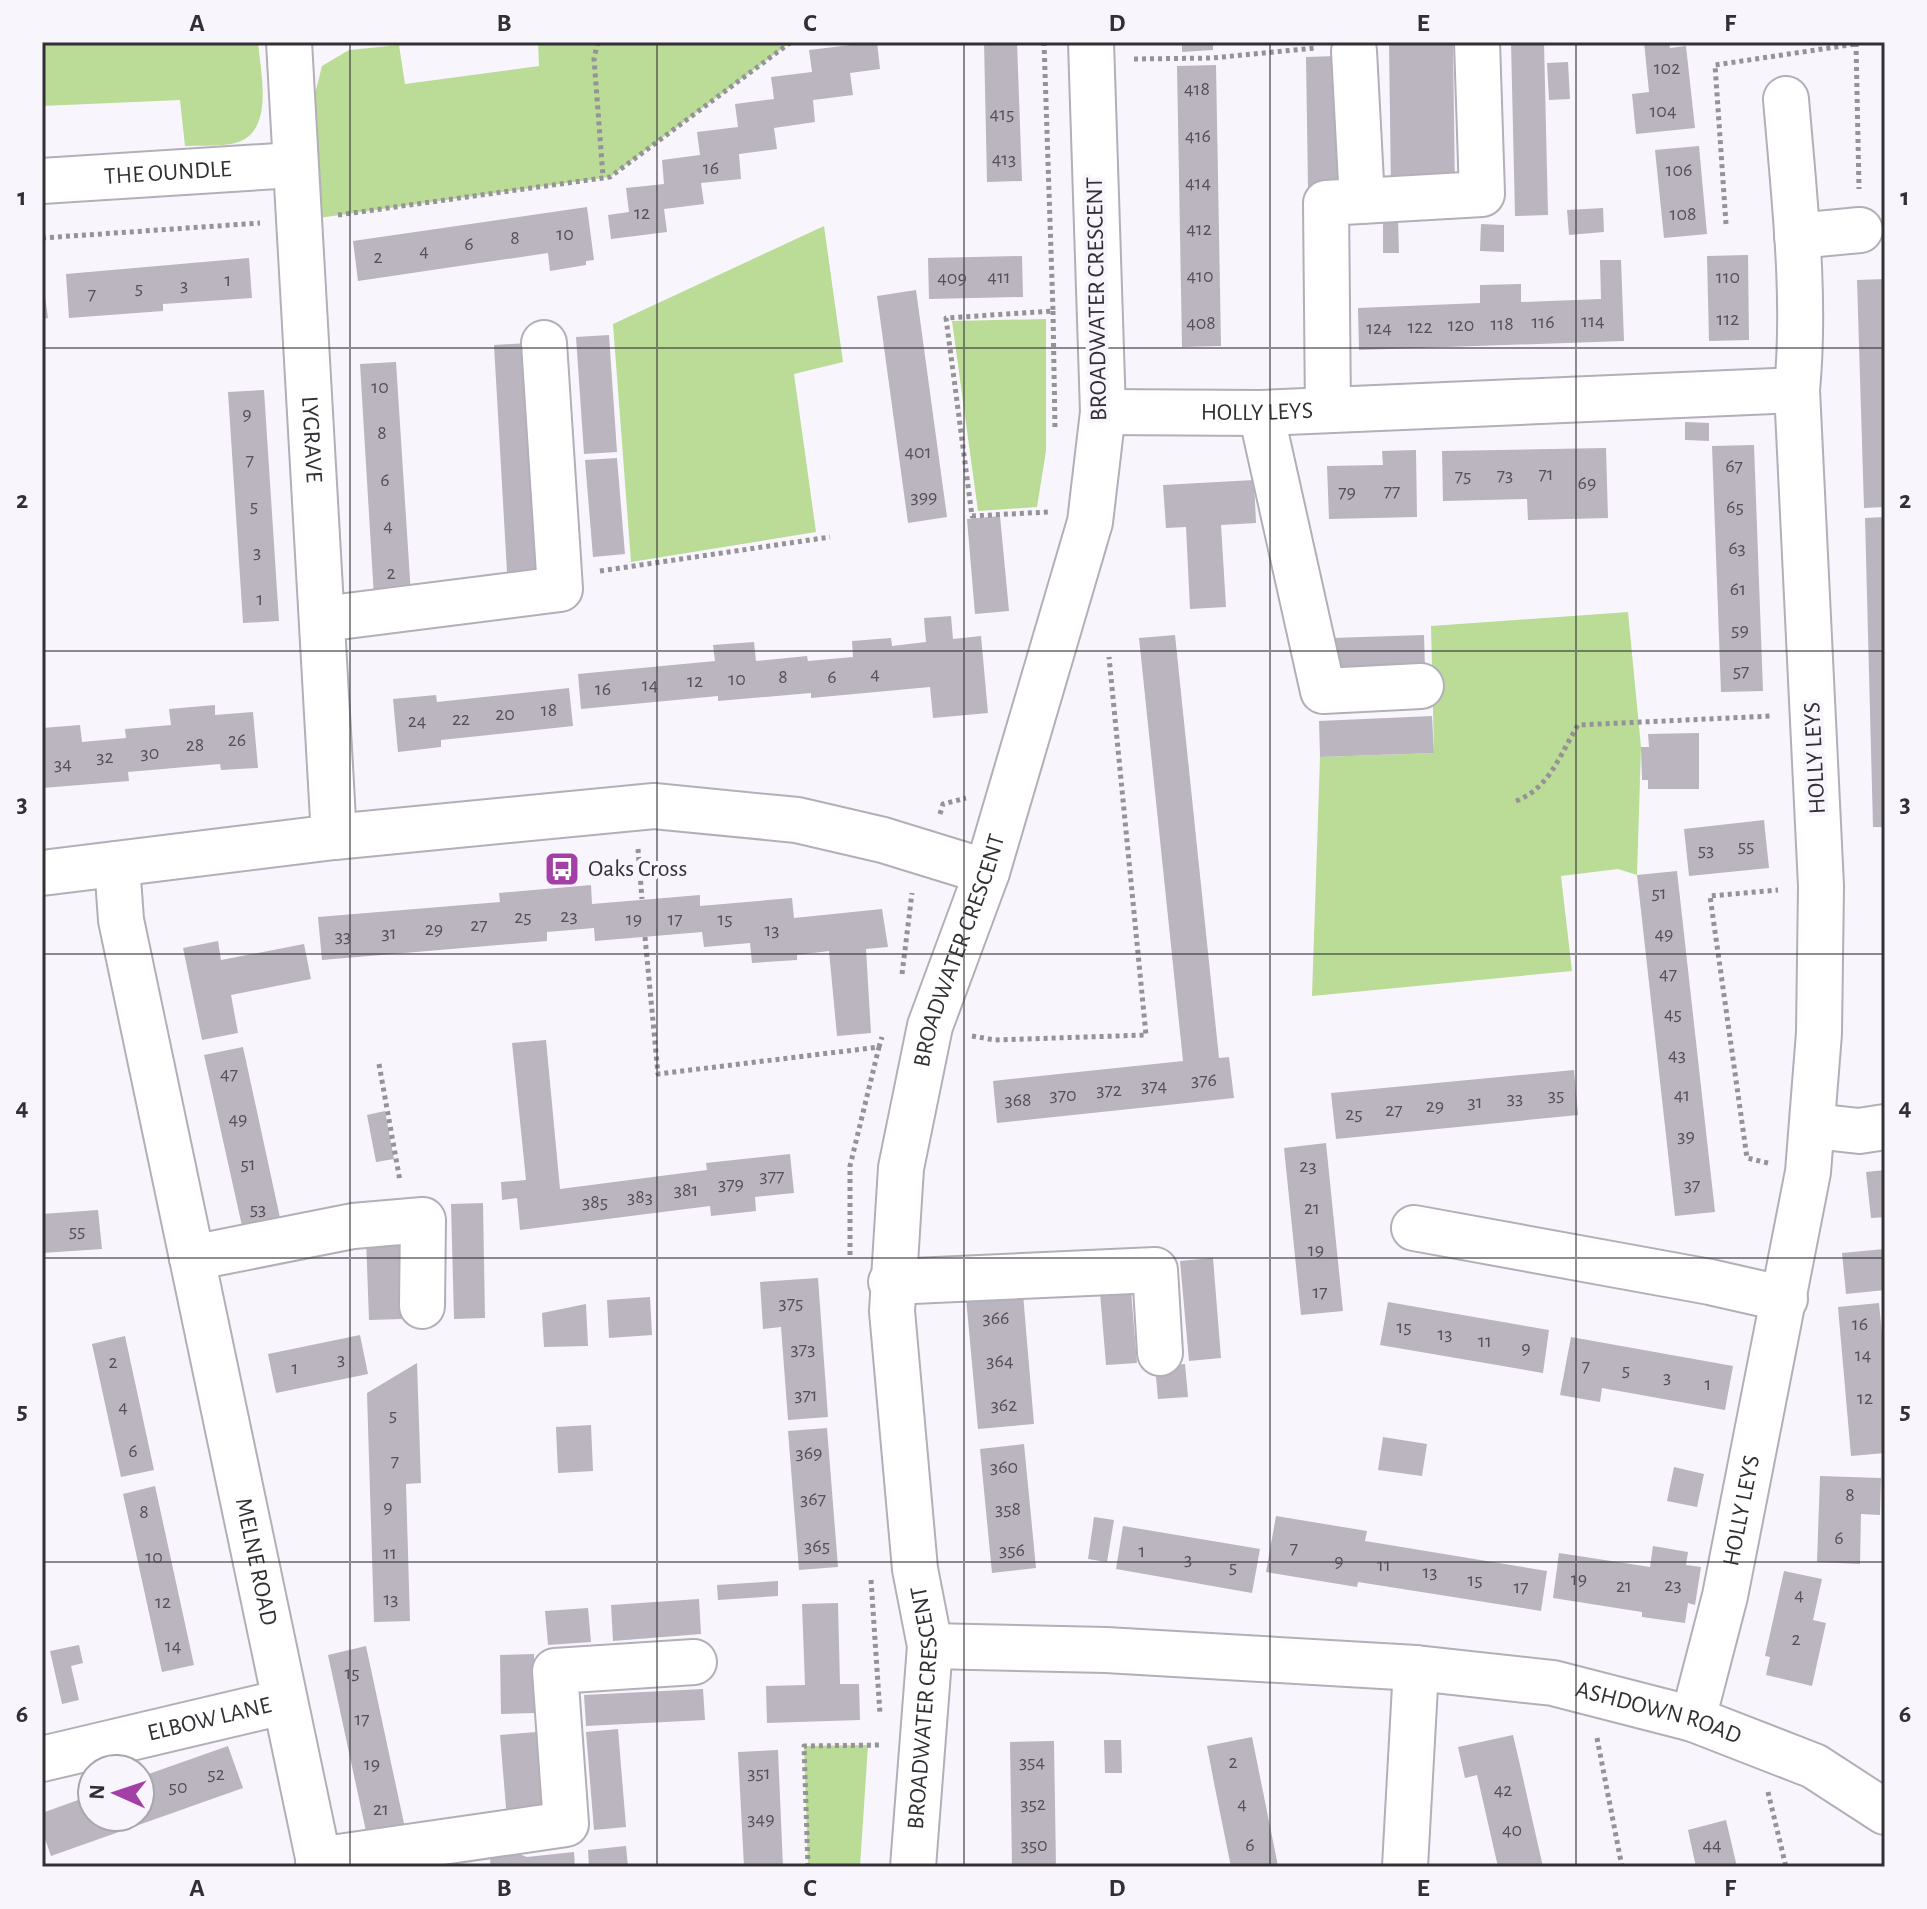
<svg xmlns="http://www.w3.org/2000/svg" width="1927" height="1909" font-family="'Alegreya Sans',sans-serif">
<rect width="100%" height="100%" fill="#f9f5fd"/>
<!-- green -->
<path fill="#badc96" d="M42,42H258C260,70 276,133 235,143C220,147 201,145 185,146L180,100L42,106Z
M538,42H791L610,177L319,218L313,102L322,66L349,50L399,45L405,84L539,66Z
M824,226L843,362L794,374L816,532L631,562L613,324Z
M1046,319V451L1037,507L978,511L952,321Z
M1628,612L1641,747L1637,875L1618,869L1561,876L1572,971L1312,996L1320,757L1434,753L1431,626Z
M868,1745L860,1867H808L804,1746Z"/>
<!-- building -->
<path fill="#bab5bf" d="M850,42H877L880,69L850,73L853,95L813,100L815,122L774,128L777,149L739,154L741,179L701,183L704,204L664,209L667,232L611,239L608,215L629,212L626,188L664,184L662,160L700,155L697,132L738,127L735,104L774,99L771,77L812,72L809,50L851,45Z
M984,42H1017L1022,181L987,182Z
M1182,42H1213V50L1182,52Z
M1389,42H1453L1455,191H1391Z
M1511,42H1544L1548,215L1515,216Z
M1644,42H1669L1670,48L1686,46L1695,128L1636,134L1632,94L1649,92Z
M1336,56L1339,188L1308,189L1306,57Z
M1568,62L1570,99L1549,100L1547,63Z
M1216,65L1221,346L1182,347L1177,66Z
M1699,146L1707,234L1664,238L1655,150Z
M587,207L594,260L586,261V265L550,271L548,253L358,281L353,241Z
M1603,208L1604,232L1569,235L1567,210Z
M1398,217L1399,253H1383V218Z
M1481,224L1504,225V252L1480,251Z
M1748,255L1749,340L1709,341L1707,256Z
M1022,256L1023,297L929,299L928,258Z
M249,258L252,298L163,304V311L69,318L66,274Z
M1600,260H1621L1624,341L1359,350L1358,308L1480,303V285L1521,284V302L1601,299Z
M42,274L48,318L42,319Z
M1885,279V507L1864,508L1857,280Z
M916,290L947,517L908,523L877,296Z
M609,335L617,452L584,454L576,337Z
M527,343L539,570L507,572L494,345Z
M396,362L411,595L374,598L360,364Z
M264,390L279,621L243,623L228,392Z
M1685,422L1709,423V441L1685,440Z
M1754,445L1763,691L1721,692L1712,446Z
M1606,448L1608,518L1528,520L1527,499L1443,501L1442,451Z
M1416,450L1417,517L1329,519L1327,466L1383,465L1382,451Z
M617,458L625,554L593,557L585,460Z
M1254,480L1256,523L1221,525L1226,607L1190,609L1186,527L1166,528L1163,485Z
M1000,516L1009,611L975,614L967,519Z
M1885,517V827H1873L1865,518Z
M951,616L953,639L981,636L988,713L933,718L930,687L811,698V693L718,701V696L581,709L578,674L715,661L713,645L754,642L756,661L807,656L808,661L853,657L852,641L891,638L892,646L926,642L924,618Z
M1175,635L1219,1058L1229,1057L1234,1098L997,1123L993,1081L1183,1061L1139,638Z
M1424,635L1425,669L1333,671L1332,638Z
M569,688L573,726L441,740V747L398,752L393,699L436,695L437,702Z
M215,705V715L253,712L258,768L221,770L220,764L128,772L129,781L42,788V728L80,725L82,742L126,738L125,729L171,725L169,709Z
M1432,716L1434,753L1320,757L1319,721Z
M1699,733V789H1648V780H1642L1641,747H1649L1648,734Z
M1764,820L1769,868L1689,876L1684,829Z
M1677,871L1715,1212L1675,1216L1637,875Z
M591,885L592,904L700,895V906L792,898L794,918L882,909L888,947L866,949L871,1033L837,1036L829,951L797,955V960L752,963L750,943L704,947L702,932L595,941L594,928L547,932V941L322,960L318,917L500,902L499,893Z
M218,941L221,960L304,944L311,979L231,995L238,1033L202,1040L183,948Z
M546,1040L560,1189L707,1170L706,1163L790,1154L794,1193L755,1197L756,1211L711,1216L710,1206L520,1230L517,1198L502,1200L501,1182L526,1180L512,1043Z
M243,1047L282,1227L244,1235L204,1055Z
M1574,1070L1578,1115L1336,1139L1331,1093Z
M385,1111L394,1159L376,1162L367,1115Z
M1326,1143L1343,1311L1301,1315L1284,1148Z
M1885,1170V1217L1871,1218L1866,1172Z
M483,1203L485,1318L454,1319L451,1204Z
M98,1210L102,1249L42,1253V1214Z
M399,1236L402,1319L369,1320L366,1238Z
M1884,1249L1885,1290L1846,1294L1842,1253Z
M1213,1258L1221,1358L1189,1361L1180,1261Z
M818,1278L828,1417L788,1420L781,1327L763,1329L760,1282Z
M1130,1278L1137,1363L1106,1365L1099,1281Z
M1023,1294L1034,1424L978,1429L966,1298Z
M650,1297L652,1335L609,1338L607,1300Z
M1388,1302L1549,1330L1543,1373L1380,1345Z
M1879,1303L1885,1365V1453L1851,1456L1838,1307Z
M586,1304L588,1346L544,1347L542,1313Z
M360,1335L368,1374L276,1393L268,1354Z
M125,1336L154,1470L121,1477L92,1344Z
M1571,1337L1733,1366L1725,1410L1602,1388L1600,1402L1560,1395Z
M417,1363L421,1483L406,1484L410,1621L374,1622L367,1393Z
M1185,1364L1188,1397L1158,1399L1155,1366Z
M591,1425L593,1471L558,1473L556,1427Z
M827,1428L838,1567L799,1570L788,1431Z
M1383,1437L1427,1444L1422,1476L1378,1470Z
M1024,1444L1036,1568L992,1573L980,1449Z
M1674,1467L1704,1474L1697,1507L1667,1501Z
M1820,1476L1881,1478L1880,1515L1861,1514L1860,1564L1817,1562Z
M155,1486L194,1665L162,1672L123,1494Z
M1276,1516L1367,1531L1365,1541L1547,1571L1541,1611L1358,1582L1357,1587L1266,1572Z
M1094,1517L1114,1520L1107,1562L1088,1559Z
M1123,1526L1260,1549L1252,1593L1116,1569Z
M1653,1546L1688,1552L1686,1565L1701,1567L1695,1605L1688,1603L1685,1623L1642,1617V1612L1553,1598L1559,1553L1650,1567Z
M1784,1571L1822,1579L1813,1620L1826,1623L1812,1686L1766,1675L1770,1657L1765,1656Z
M778,1581V1596L718,1600L717,1585Z
M699,1599L701,1634L613,1641L611,1605Z
M838,1603L840,1684H859L860,1720L767,1723L766,1686L805,1685L802,1604Z
M588,1608L591,1642L548,1645L545,1611Z
M79,1645L83,1663L71,1666L79,1700L62,1704L50,1651Z
M366,1646L405,1828L367,1836L328,1655Z
M534,1654L535,1713L501,1714L500,1655Z
M703,1689L705,1720L586,1726L584,1695Z
M618,1729L626,1827L594,1830L586,1732Z
M536,1732L543,1817L507,1820L500,1735Z
M1513,1735L1520,1765L1543,1867H1498L1477,1775L1465,1778L1458,1747Z
M1252,1737L1277,1861L1278,1867H1231L1215,1788L1207,1746Z
M1104,1740H1121L1122,1773H1105Z
M1054,1741L1056,1867H1012L1010,1742Z
M228,1746L243,1788L51,1856L42,1830V1813L92,1795V1817H140V1777Z
M778,1750L783,1867H744L738,1752Z
M1726,1820L1737,1867H1696L1688,1830Z
M491,1844L527,1857L574,1852L575,1867H490Z
M626,1846L628,1867H589L588,1850Z"/>
<g fill="none" stroke-linecap="round" stroke-linejoin="round">
<defs>
<g id="minor">
<path id="s1" d="M289,42L334,837"/>
<path d="M1354,51L1362,201"/>
<path id="s2" d="M42,181L294,165"/>
<path d="M1797,236L1860,230"/>
<path d="M1328,410L1326,203L1482,194L1477,42"/>
<path id="s3" d="M1103,412L1261,413L1797,390"/>
<path d="M1261,413L1323,691L1421,686"/>
<path d="M323,619L560,589L544,343"/>
<path id="s4" d="M117,864L121,920L320,1867"/>
<path d="M42,873L334,837L654,806L797,820L883,840L987,872"/>
<path d="M1814,1126L1859,1131L1885,1127"/>
<path d="M1414,1228L1710,1282L1785,1299"/>
<path d="M192,1258L353,1226L423,1220L422,1306"/>
<path d="M891,1282L1155,1270L1160,1353"/>
<path id="s5" d="M930,1646L1106,1650L1416,1668L1553,1683L1693,1719L1814,1766L1885,1812"/>
<path id="s6" d="M1693,1719L1725,1596L1808,1172L1819,1033L1821,886L1797,390C1806,294 1794,196 1786,99"/>
<path id="s7" d="M42,1759L283,1702"/>
<path d="M318,1860L566,1824L555,1671L694,1662"/>
<path id="s8" d="M913,1867L930,1646L915,1569L892,1311L901,1168L930,1026L987,872L1090,522L1103,412L1091,42"/>
<path d="M1405,1867L1416,1668"/>
</g>
</defs>
<!-- minor casing -->
<use href="#minor" stroke="#b3aeb8" stroke-width="48"/>
<!-- path -->
<path stroke="#959298" stroke-width="5" stroke-dasharray="4 4" stroke-linecap="butt" d="M598,42L594,58L603,177
M1044,42L1053,311L946,318L972,516L1048,512
M1856,43L1859,189
M1134,59L1212,58L1315,48
M338,215L610,177L791,42
M1726,224L1715,65L1856,44
M42,238L260,223
M1053,311L1055,430
M600,571L830,537
M1516,801C1550,788 1560,754 1578,725L1772,716
M940,814L943,804L966,798
M638,849L642,899
M645,937L658,1074L879,1047L882,1037
M902,974L912,893
M972,1036L995,1040L1146,1035L1109,657
M379,1064L400,1181
M1768,1163L1747,1158L1710,896L1778,890
M850,1255V1166L879,1047
M871,1580L880,1714
M1597,1738L1622,1867
M1768,1792L1786,1867
M808,1867L804,1746L881,1745"/>
<!-- minor -->
<use href="#minor" stroke="#fff" stroke-width="44"/>
</g>
<!-- grid -->
<path fill="none" stroke="#323034" stroke-width="2" stroke-opacity="0.55" d="M350,42V1867M657,42V1867M964,42V1867M1270,42V1867M1576,42V1867M42,348H1885M42,651H1885M42,954H1885M42,1258H1885M42,1562H1885"/>
<!-- icons -->
<defs>
<symbol id="bus-square" viewBox="-11 -11 22 22"><rect x="-9" y="-9" width="18" height="18" rx="4" fill="#a340a6" stroke="#f9f5fd"/><path d="M-5-6H5V4H4V6H2V4H-2V6H-4V4H-5ZM-3.5-4V0h7V-4ZM-3.5 1.2v1.5H-2V1.2ZM2 1.2v1.5H3.5V1.2Z" fill="#fff"/></symbol>
</defs>
<g fill-rule="evenodd">
<use href="#bus-square" x="542" y="849" width="40" height="40"/>
</g>
<g text-anchor="middle" dominant-baseline="central" stroke-width="8" stroke-linejoin="round" paint-order="stroke">
<!-- number labels -->
<g font-size="20" fill="#545157">
<text x="1667" y="68">102</text>
<text x="1197" y="89">418</text>
<text x="1663" y="111">104</text>
<text x="1002" y="114">415</text>
<text x="1198" y="136">416</text>
<text x="1004" y="159">413</text>
<text x="711" y="168">16</text>
<text x="1679" y="170">106</text>
<text x="1198" y="183">414</text>
<text x="642" y="213">12</text>
<text x="1683" y="214">108</text>
<text x="1199" y="229">412</text>
<text x="565" y="234">10</text>
<text x="515" y="238">8</text>
<text x="469" y="244">6</text>
<text x="424" y="251">4</text>
<text x="378" y="257">2</text>
<text x="1200" y="276">410</text>
<text x="999" y="277">411</text>
<text x="1728" y="277">110</text>
<text x="952" y="278">409</text>
<text x="228" y="280">1</text>
<text x="184" y="285">3</text>
<text x="139" y="288">5</text>
<text x="92" y="294">7</text>
<text x="1728" y="319">112</text>
<text x="1593" y="321">114</text>
<text x="1543" y="322">116</text>
<text x="1201" y="323">408</text>
<text x="1502" y="324">118</text>
<text x="1461" y="325">120</text>
<text x="1420" y="327">122</text>
<text x="1379" y="328">124</text>
<text x="380" y="387">10</text>
<text x="247" y="414">9</text>
<text x="382" y="433">8</text>
<text x="918" y="452">401</text>
<text x="250" y="460">7</text>
<text x="1734" y="466">67</text>
<text x="1546" y="474">71</text>
<text x="1505" y="475">73</text>
<text x="1463" y="476">75</text>
<text x="385" y="480">6</text>
<text x="1587" y="483">69</text>
<text x="1392" y="491">77</text>
<text x="1347" y="492">79</text>
<text x="924" y="497">399</text>
<text x="254" y="506">5</text>
<text x="1735" y="507">65</text>
<text x="388" y="526">4</text>
<text x="1737" y="548">63</text>
<text x="257" y="552">3</text>
<text x="391" y="573">2</text>
<text x="1738" y="589">61</text>
<text x="260" y="599">1</text>
<text x="1740" y="630">59</text>
<text x="1741" y="671">57</text>
<text x="875" y="674">4</text>
<text x="783" y="677">8</text>
<text x="832" y="677">6</text>
<text x="737" y="679">10</text>
<text x="695" y="681">12</text>
<text x="650" y="685">14</text>
<text x="603" y="689">16</text>
<text x="549" y="710">18</text>
<text x="505" y="714">20</text>
<text x="461" y="719">22</text>
<text x="417" y="721">24</text>
<text x="237" y="740">26</text>
<text x="195" y="745">28</text>
<text x="150" y="753">30</text>
<text x="105" y="757">32</text>
<text x="63" y="764">34</text>
<text x="1746" y="846">55</text>
<text x="1706" y="850">53</text>
<text x="1659" y="893">51</text>
<text x="569" y="916">23</text>
<text x="523" y="917">25</text>
<text x="634" y="919">19</text>
<text x="675" y="919">17</text>
<text x="725" y="919">15</text>
<text x="479" y="925">27</text>
<text x="434" y="929">29</text>
<text x="772" y="930">13</text>
<text x="389" y="933">31</text>
<text x="1664" y="934">49</text>
<text x="343" y="936">33</text>
<text x="1668" y="974">47</text>
<text x="1673" y="1014">45</text>
<text x="1677" y="1055">43</text>
<text x="229" y="1074">47</text>
<text x="1204" y="1080">376</text>
<text x="1154" y="1086">374</text>
<text x="1109" y="1090">372</text>
<text x="1063" y="1095">370</text>
<text x="1556" y="1095">35</text>
<text x="1682" y="1095">41</text>
<text x="1515" y="1098">33</text>
<text x="1018" y="1100">368</text>
<text x="1475" y="1102">31</text>
<text x="1435" y="1106">29</text>
<text x="1394" y="1110">27</text>
<text x="1354" y="1114">25</text>
<text x="238" y="1119">49</text>
<text x="1686" y="1136">39</text>
<text x="248" y="1164">51</text>
<text x="1308" y="1166">23</text>
<text x="772" y="1176">377</text>
<text x="731" y="1184">379</text>
<text x="1692" y="1185">37</text>
<text x="686" y="1190">381</text>
<text x="640" y="1197">383</text>
<text x="595" y="1202">385</text>
<text x="1312" y="1208">21</text>
<text x="258" y="1209">53</text>
<text x="77" y="1231">55</text>
<text x="1316" y="1250">19</text>
<text x="1320" y="1292">17</text>
<text x="791" y="1303">375</text>
<text x="996" y="1318">366</text>
<text x="1860" y="1324">16</text>
<text x="1404" y="1327">15</text>
<text x="1445" y="1334">13</text>
<text x="1485" y="1341">11</text>
<text x="1526" y="1348">9</text>
<text x="803" y="1349">373</text>
<text x="1863" y="1355">14</text>
<text x="341" y="1359">3</text>
<text x="1000" y="1361">364</text>
<text x="113" y="1362">2</text>
<text x="1586" y="1366">7</text>
<text x="295" y="1368">1</text>
<text x="1626" y="1370">5</text>
<text x="1667" y="1377">3</text>
<text x="1708" y="1384">1</text>
<text x="806" y="1395">371</text>
<text x="1865" y="1398">12</text>
<text x="1004" y="1405">362</text>
<text x="123" y="1407">4</text>
<text x="393" y="1415">5</text>
<text x="133" y="1451">6</text>
<text x="809" y="1453">369</text>
<text x="395" y="1461">7</text>
<text x="1004" y="1467">360</text>
<text x="1850" y="1495">8</text>
<text x="813" y="1499">367</text>
<text x="388" y="1507">9</text>
<text x="1008" y="1509">358</text>
<text x="144" y="1512">8</text>
<text x="1839" y="1538">6</text>
<text x="817" y="1546">365</text>
<text x="1294" y="1548">7</text>
<text x="1012" y="1550">356</text>
<text x="1142" y="1551">1</text>
<text x="390" y="1553">11</text>
<text x="154" y="1557">10</text>
<text x="1188" y="1559">3</text>
<text x="1339" y="1561">9</text>
<text x="1384" y="1565">11</text>
<text x="1233" y="1567">5</text>
<text x="1430" y="1572">13</text>
<text x="1579" y="1579">19</text>
<text x="1475" y="1580">15</text>
<text x="1673" y="1585">23</text>
<text x="1624" y="1586">21</text>
<text x="1521" y="1587">17</text>
<text x="1799" y="1595">4</text>
<text x="391" y="1599">13</text>
<text x="163" y="1602">12</text>
<text x="1796" y="1639">2</text>
<text x="173" y="1646">14</text>
<text x="352" y="1673">15</text>
<text x="362" y="1719">17</text>
<text x="1032" y="1762">354</text>
<text x="1233" y="1762">2</text>
<text x="372" y="1764">19</text>
<text x="759" y="1773">351</text>
<text x="216" y="1774">52</text>
<text x="178" y="1787">50</text>
<text x="1503" y="1790">42</text>
<text x="1033" y="1804">352</text>
<text x="1242" y="1804">4</text>
<text x="381" y="1809">21</text>
<text x="761" y="1819">349</text>
<text x="1512" y="1830">40</text>
<text x="1034" y="1845">350</text>
<text x="1250" y="1845">6</text>
<text x="1712" y="1845">44</text>
</g>
<!-- street labels -->
<g font-size="24" fill="#323034" stroke="#f9f5fd">
<text stroke="none"><textPath href="#s2" startOffset="126">THE OUNDLE</textPath></text>
<text transform="translate(1097 299) rotate(-91)">BROADWATER CRESCENT</text>
<text stroke="none"><textPath href="#s3" startOffset="154">HOLLY LEYS</textPath></text>
<text stroke="none"><textPath href="#s1" startOffset="398">LYGRAVE</textPath></text>
<text transform="translate(1815 758) rotate(-93)">HOLLY LEYS</text>
<text stroke="none"><textPath href="#s8" startOffset="928">BROADWATER CRESCENT</textPath></text>
<text stroke="none"><textPath href="#s6" startOffset="214">HOLLY LEYS</textPath></text>
<text stroke="none"><textPath href="#s4" startOffset="712">MELNE ROAD</textPath></text>
<text stroke="none"><textPath href="#s8" startOffset="160">BROADWATER CRESCENT</textPath></text>
<text stroke="none"><textPath href="#s5" startOffset="734">ASHDOWN ROAD</textPath></text>
<text stroke="none"><textPath href="#s7" startOffset="172">ELBOW LANE</textPath></text>
</g>
<!-- poi labels -->
<g font-size="24" fill="#323034" stroke="#f9f5fd" text-anchor="start">
<text x="588" y="869">Oaks Cross</text>
</g>
</g>
<!-- border -->
<rect width="1927" height="1909" fill="none" stroke="#f9f5fd" stroke-width="88"/>
<!-- north arrow -->
<g transform="translate(116 1793) rotate(273)"><circle r="38" fill="#f9f5fd" stroke="#a9a6ad" stroke-width="2"/>
<path d="M0-6L14 30L0 20L-14 30Z" fill="#a340a6"/>
<text y="-12" font-size="22" font-weight="bold" text-anchor="middle" fill="#323034">N</text>
</g>
<rect x="44" y="44" width="1839" height="1821" fill="none" stroke="#323034" stroke-width="3"/>
<g font-size="26" text-anchor="middle" font-weight="bold" fill="#323034">
<text x="197" y="31">A</text>
<text x="504" y="31">B</text>
<text x="810" y="31">C</text>
<text x="1117" y="31">D</text>
<text x="1423" y="31">E</text>
<text x="1730" y="31">F</text>
<text x="22" y="205">1</text>
<text x="1905" y="205">1</text>
<text x="22" y="508">2</text>
<text x="1905" y="508">2</text>
<text x="22" y="812">3</text>
<text x="1905" y="812">3</text>
<text x="22" y="1115">4</text>
<text x="1905" y="1115">4</text>
<text x="22" y="1419">5</text>
<text x="1905" y="1419">5</text>
<text x="22" y="1722">6</text>
<text x="1905" y="1722">6</text>
<text x="197" y="1896">A</text>
<text x="504" y="1896">B</text>
<text x="810" y="1896">C</text>
<text x="1117" y="1896">D</text>
<text x="1423" y="1896">E</text>
<text x="1730" y="1896">F</text>
</g>
</svg>
